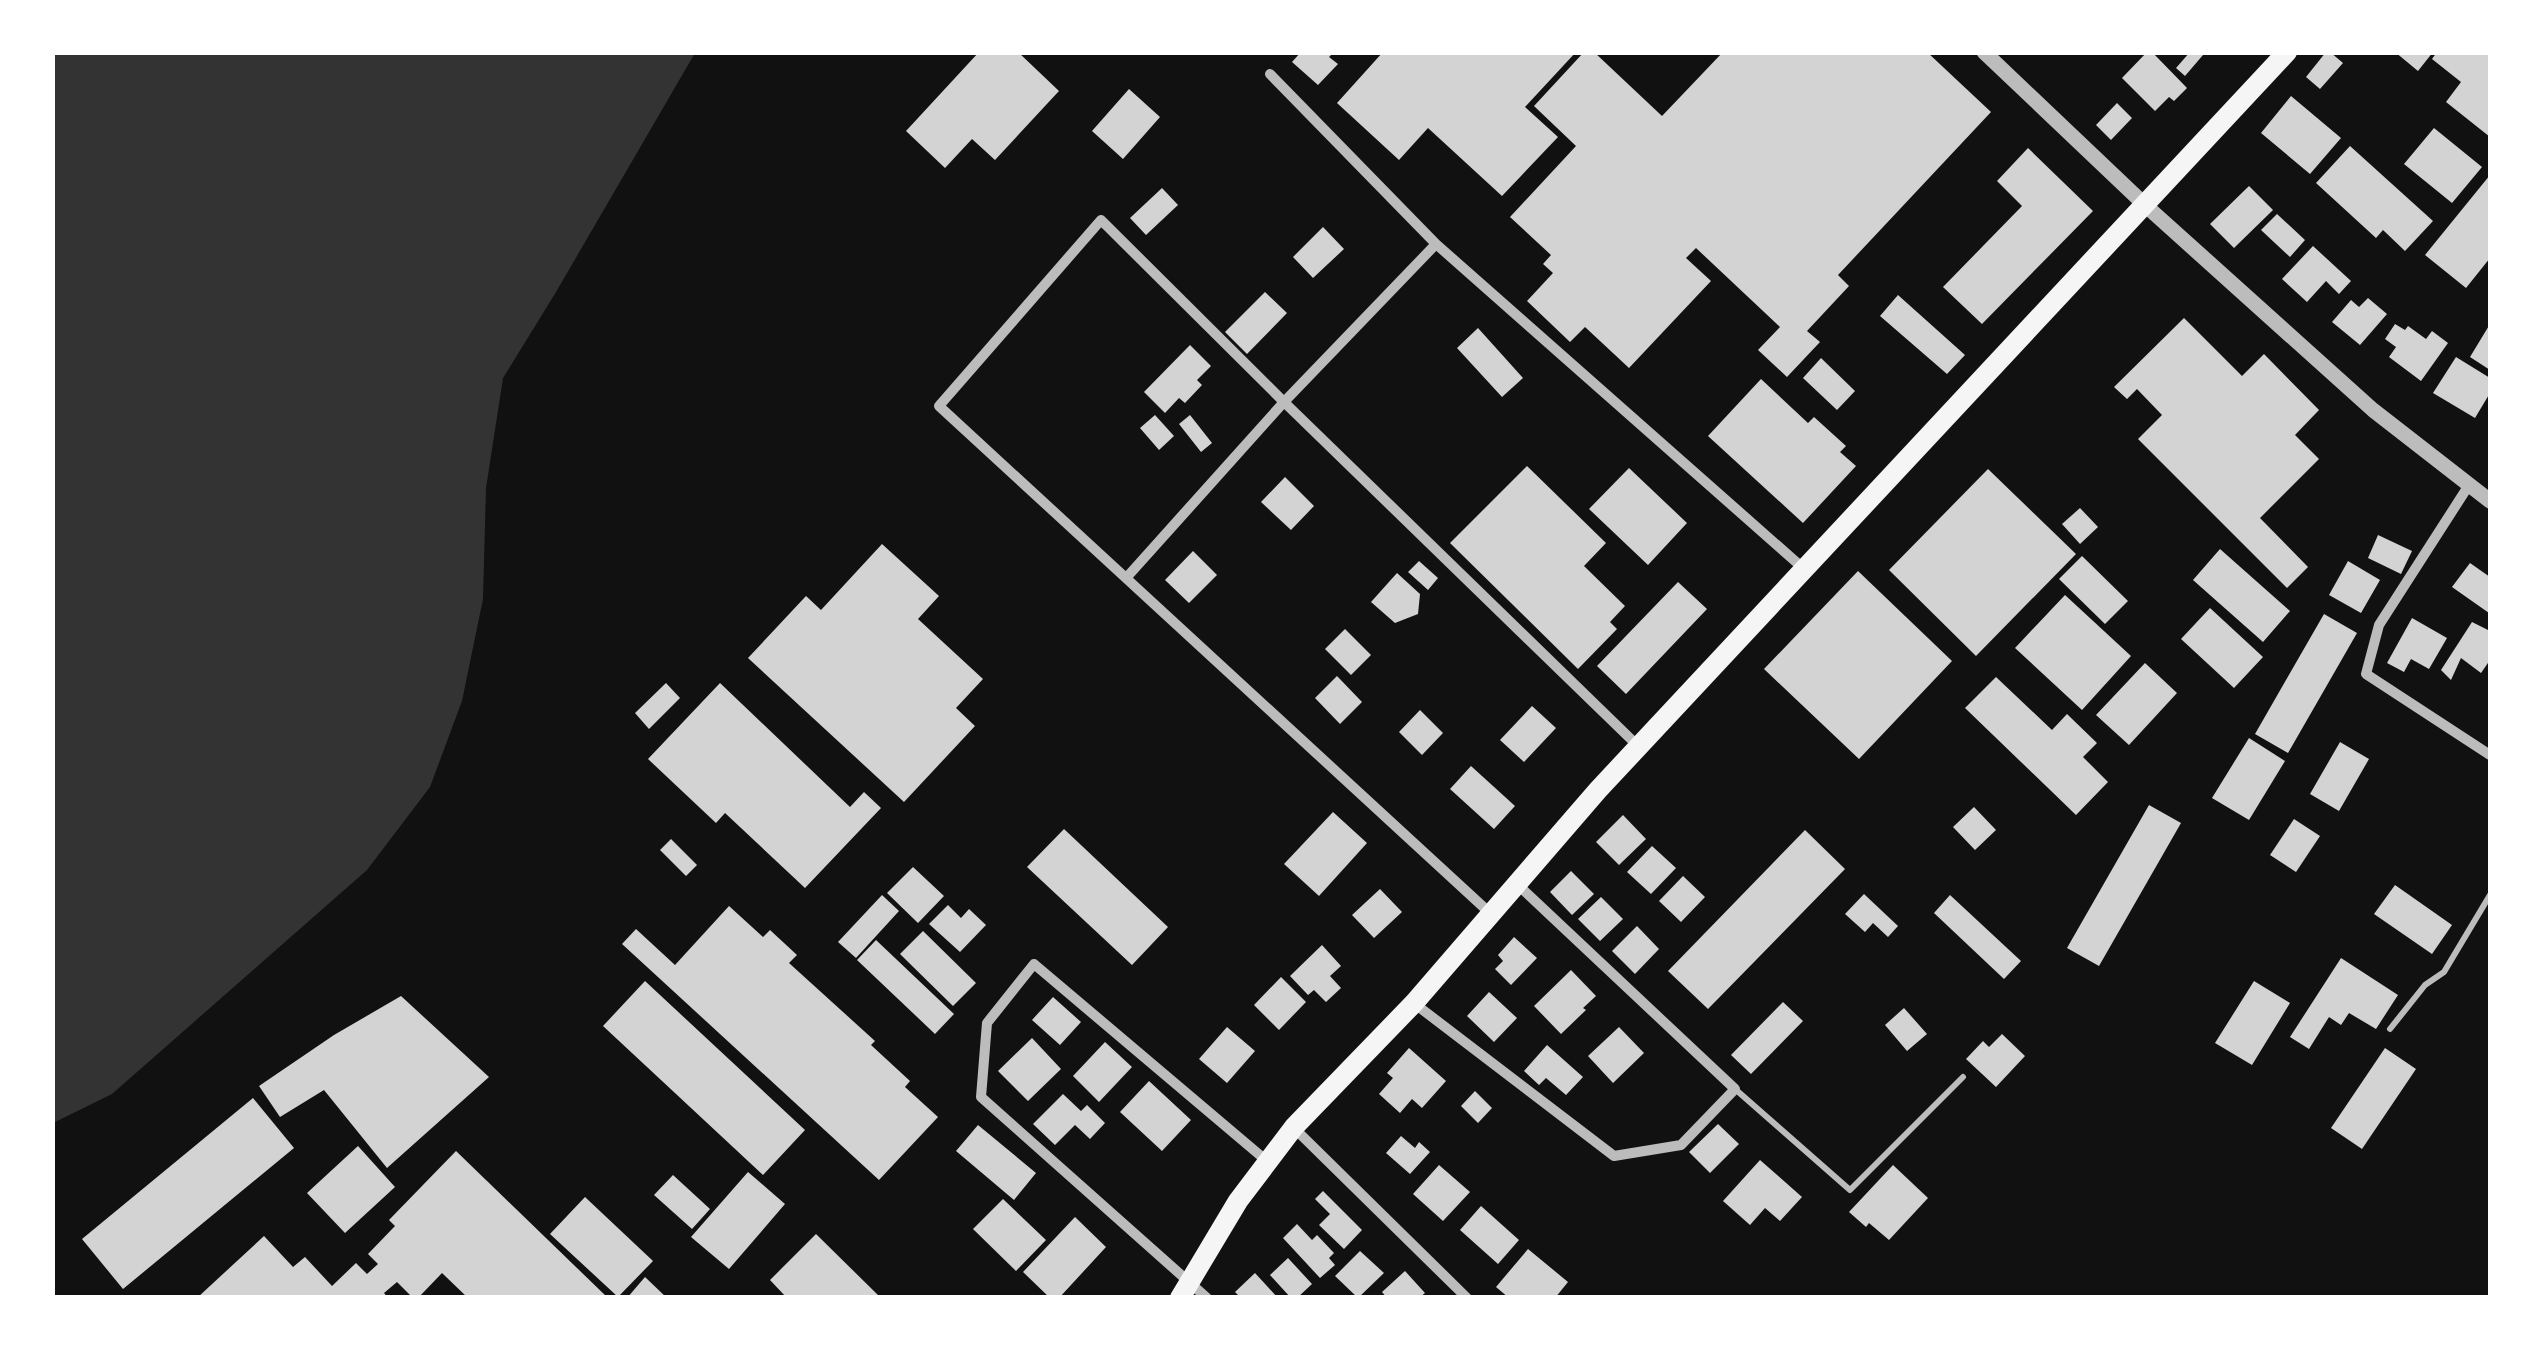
<svg xmlns="http://www.w3.org/2000/svg" width="2543" height="1350" font-family="'Varela Round',sans-serif">
<rect width="100%" height="100%" fill="#111"/>
<!-- water -->
<path fill="#333" d="M53,52L695,53L556,292L503,378L486,488L483,599L462,701L430,787L367,870L112,1094L53,1123Z"/>
<!-- building -->
<path fill="#d3d3d3" d="M979,52H1018L1059,91L995,160L972,139L945,168L906,131Z
M1301,52H1334L1329,57L1338,64L1318,85L1292,62Z
M1383,52H1576L1525,107L1558,137L1502,196L1428,128L1399,160L1337,103Z
M1584,52H1594L1662,116L1723,52H1927L1991,112L1838,275L1849,286L1807,331L1820,342L1787,377L1758,350L1780,327L1696,248L1686,258L1711,281L1629,368L1585,327L1570,342L1527,301L1553,273L1543,264L1551,255L1510,217L1576,146L1534,106Z
M2147,52H2152L2187,88L2174,101L2169,97L2155,111L2122,78Z
M2190,52H2201L2203,55L2185,76L2176,68Z
M2326,52H2330L2343,63L2320,89L2306,77Z
M2395,52H2433L2418,71Z
M2437,52H2490V137L2446,102L2461,82L2432,59Z
M1129,89L1160,117L1123,159L1092,131Z
M2291,96L2341,138L2310,174L2261,133Z
M2117,103L2132,118L2111,140L2096,125Z
M2434,128L2482,167L2452,203L2404,164Z
M2350,146L2433,221L2405,251L2383,230L2376,238L2316,183Z
M2028,148L2093,211L1982,324L1943,287L2022,206L1997,181Z
M2490,175V258L2466,288L2425,255Z
M2249,186L2273,210L2234,248L2210,224Z
M1162,188L1178,205L1146,235L1130,218Z
M2277,214L2305,240L2290,257L2261,230Z
M1323,227L1344,249L1313,278L1293,257Z
M2313,246L2351,281L2339,294L2326,281L2307,302L2282,279Z
M1265,292L1287,313L1247,354L1225,332Z
M1898,295L1965,355L1947,374L1880,316Z
M2368,298L2387,314L2360,345L2332,322L2351,300L2359,307Z
M2184,318L2242,376L2264,354L2319,410L2295,435L2319,459L2260,518L2308,567L2287,588L2138,439L2162,415L2137,389L2127,399L2114,387Z
M2395,324L2405,330L2408,326L2426,339L2432,331L2448,343L2421,381L2389,357L2396,347L2385,339Z
M2490,324V370L2470,357Z
M1478,328L1523,378L1502,397L1457,348Z
M1190,345L1211,366L1197,380L1202,385L1185,403L1179,398L1165,413L1144,392Z
M2456,357L2490,378V393L2475,418L2433,393Z
M1821,358L1855,391L1837,410L1803,378Z
M1761,379L1808,423L1814,417L1846,446L1840,452L1856,466L1803,523L1708,436Z
M1155,415L1174,436L1159,450L1140,428Z
M1190,415L1212,443L1201,452L1179,424Z
M1527,466L1606,543L1584,566L1625,606L1610,622L1617,629L1578,669L1450,543Z
M1629,468L1687,523L1648,565L1589,509Z
M1988,469L2076,554L1976,656L1889,570Z
M1285,477L1314,506L1291,530L1261,502Z
M2080,508L2098,527L2080,544L2062,524Z
M2378,535L2412,551L2401,574L2368,558Z
M882,544L939,596L918,619L983,679L956,708L975,726L904,802L748,658L806,596L821,610Z
M2220,549L2290,611L2263,642L2193,580Z
M1193,551L1217,575L1189,603L1165,580Z
M2082,556L2128,601L2105,624L2059,579Z
M1419,561L1438,578L1428,590L1408,572Z
M2348,561L2380,580L2361,613L2329,595Z
M2470,563L2490,577L2489,613L2452,587Z
M1858,571L1952,661L1859,759L1764,669Z
M1397,573L1420,594L1418,614L1395,623L1371,602Z
M1678,582L1707,609L1626,694L1597,666Z
M2065,595L2131,656L2082,710L2015,648Z
M2210,608L2263,657L2234,688L2181,639Z
M2324,614L2357,633L2288,753L2255,734Z
M2412,618L2447,638L2429,669L2411,659L2404,672L2387,663Z
M2472,622L2490,631V660L2481,673L2461,658L2451,680L2441,670Z
M1345,629L1371,655L1351,675L1325,649Z
M2145,663L2177,693L2129,745L2096,715Z
M1337,676L1362,702L1340,724L1315,698Z
M1996,677L2052,730L2067,714L2097,743L2083,757L2108,782L2076,815L1965,708Z
M666,683L680,698L649,729L635,713Z
M720,683L850,807L864,792L881,808L805,888L725,813L716,823L648,759Z
M1532,706L1556,728L1524,762L1500,740Z
M1420,710L1443,733L1422,755L1399,732Z
M2249,738L2285,761L2249,820L2212,798Z
M2340,742L2369,759L2339,811L2310,794Z
M1471,766L1515,806L1494,829L1450,789Z
M2149,805L2181,823L2099,966L2067,948Z
M1974,807L1996,830L1975,850L1953,827Z
M1333,812L1367,843L1319,896L1284,864Z
M1623,815L1646,839L1619,865L1596,842Z
M2294,819L2320,836L2296,872L2270,855Z
M1064,829L1168,927L1132,965L1027,867Z
M1805,830L1845,869L1708,1009L1668,971Z
M671,839L697,865L686,876L660,850Z
M1652,846L1676,868L1651,894L1627,872Z
M913,867L944,896L918,923L887,893Z
M1571,871L1594,894L1572,915L1550,892Z
M1683,876L1705,897L1681,922L1659,901Z
M2395,885L2452,925L2432,954L2374,914Z
M1380,889L1402,912L1374,938L1352,915Z
M1864,894L1898,926L1888,937L1873,923L1865,932L1845,914Z
M882,895L899,911L856,958L838,942Z
M1950,895L2021,961L2004,979L1934,913Z
M1601,897L1623,919L1600,941L1578,919Z
M948,905L961,918L969,909L986,925L960,952L929,924Z
M729,906L763,937L770,930L797,955L789,963L875,1041L871,1045L910,1081L905,1087L938,1117L879,1180L622,944L636,929L675,965Z
M1637,926L1659,949L1635,974L1612,951Z
M923,931L976,983L953,1006L900,954Z
M1514,937L1537,958L1511,985L1495,969L1503,961L1498,955Z
M876,940L954,1014L935,1034L857,960Z
M1322,945L1341,966L1330,976L1341,988L1326,1002L1314,990L1308,995L1290,976Z
M2341,958L2398,995L2376,1029L2349,1013L2341,1025L2329,1017L2309,1049L2290,1037Z
M1571,970L1596,996L1583,1008L1586,1010L1561,1034L1534,1006Z
M1281,977L1306,1002L1279,1030L1254,1005Z
M645,981L805,1130L763,1175L603,1026Z
M2254,981L2290,1003L2252,1065L2215,1043Z
M1489,992L1517,1018L1494,1042L1467,1016Z
M401,996L489,1077L387,1168L324,1090L280,1117L259,1086L334,1035Z
M1053,997L1081,1022L1060,1045L1032,1020Z
M1783,1002L1803,1021L1751,1074L1731,1055Z
M1904,1008L1927,1034L1907,1051L1885,1025Z
M1227,1027L1255,1051L1227,1083L1199,1059Z
M1619,1027L1644,1053L1613,1083L1588,1056Z
M2002,1034L2025,1056L1996,1087L1966,1059L1983,1041L1989,1047Z
M1032,1038L1061,1069L1028,1101L998,1071Z
M1105,1042L1132,1067L1099,1102L1073,1076Z
M1547,1045L1583,1077L1566,1095L1546,1078L1539,1085L1524,1071Z
M1409,1048L1446,1081L1422,1108L1412,1099L1400,1113L1379,1094L1393,1078L1387,1073Z
M2385,1048L2416,1069L2362,1149L2331,1128Z
M1149,1081L1191,1120L1162,1151L1120,1112Z
M1475,1091L1492,1108L1478,1123L1461,1106Z
M1063,1094L1081,1111L1087,1105L1105,1123L1090,1139L1075,1125L1055,1145L1033,1124Z
M253,1098L294,1148L123,1289L82,1239Z
M1718,1124L1739,1144L1710,1173L1689,1152Z
M978,1125L1036,1173L1014,1200L956,1151Z
M1401,1136L1415,1148L1419,1142L1430,1152L1410,1174L1386,1153Z
M358,1146L395,1187L345,1233L307,1193Z
M456,1151L608,1298H468L442,1273L418,1298H413L397,1282L384,1293L388,1298H197L264,1236L293,1267L305,1257L332,1286L356,1263L367,1274L378,1264L368,1254L395,1226L389,1220Z
M1760,1160L1802,1197L1780,1221L1765,1208L1750,1225L1723,1201Z
M1439,1165L1470,1192L1443,1221L1413,1194Z
M1893,1165L1928,1198L1889,1240L1869,1223L1866,1227L1849,1212Z
M748,1172L785,1204L729,1269L691,1237Z
M673,1175L710,1209L692,1229L654,1195Z
M1323,1191L1362,1230L1344,1249L1319,1225L1330,1214L1315,1199Z
M585,1197L653,1261L618,1297L550,1234Z
M1003,1199L1046,1240L1016,1271L973,1229Z
M1481,1206L1519,1240L1498,1264L1460,1230Z
M1075,1217L1106,1247L1059,1298H1050L1023,1272Z
M1297,1224L1312,1240L1317,1235L1334,1253L1329,1258L1335,1265L1320,1278L1283,1238Z
M816,1234L881,1298H787L770,1280Z
M1528,1249L1568,1282L1555,1298H1509L1496,1287Z
M1360,1251L1384,1273L1358,1298L1335,1276Z
M1288,1258L1312,1284L1297,1298H1291L1270,1275Z
M1405,1271L1425,1293L1419,1298H1387L1382,1292Z
M1255,1273L1278,1298H1241L1235,1292Z
M645,1277L667,1298H627Z"/>
<g fill="none" stroke-linecap="round" stroke-linejoin="round">
<!-- service -->
<path stroke="#bcbcbc" stroke-width="6" d="M2390,1029L2425,985L2444,972L2490,895
M1735,1089L1850,1190L1963,1077"/>
<!-- minor -->
<path stroke="#bcbcbc" stroke-width="10" d="M1270,74L1436,244L1804,569
M2469,485L2379,625L2366,674L2490,755
M1127,577L1284,402L1436,244
M1491,914L939,406L1101,220L1284,402L1638,746
M1415,1004L1614,1156L1681,1145L1735,1089L1517,884
M1294,1128L1467,1298
M1207,1298L981,1097L987,1023L1034,964L1268,1162"/>
<!-- tertiary -->
<path stroke="#bcbcbc" stroke-width="15" d="M1984,52L2145,205L2373,410L2490,501"/>
<!-- primary -->
<path stroke="#f5f5f5" stroke-width="20" d="M1180,1298L1238,1201L1294,1127L1414,1003L1598,790L2287,52"/>
</g>
<!-- border -->
<rect width="2543" height="1350" fill="none" stroke="#ffffff" stroke-width="110"/>
</svg>
